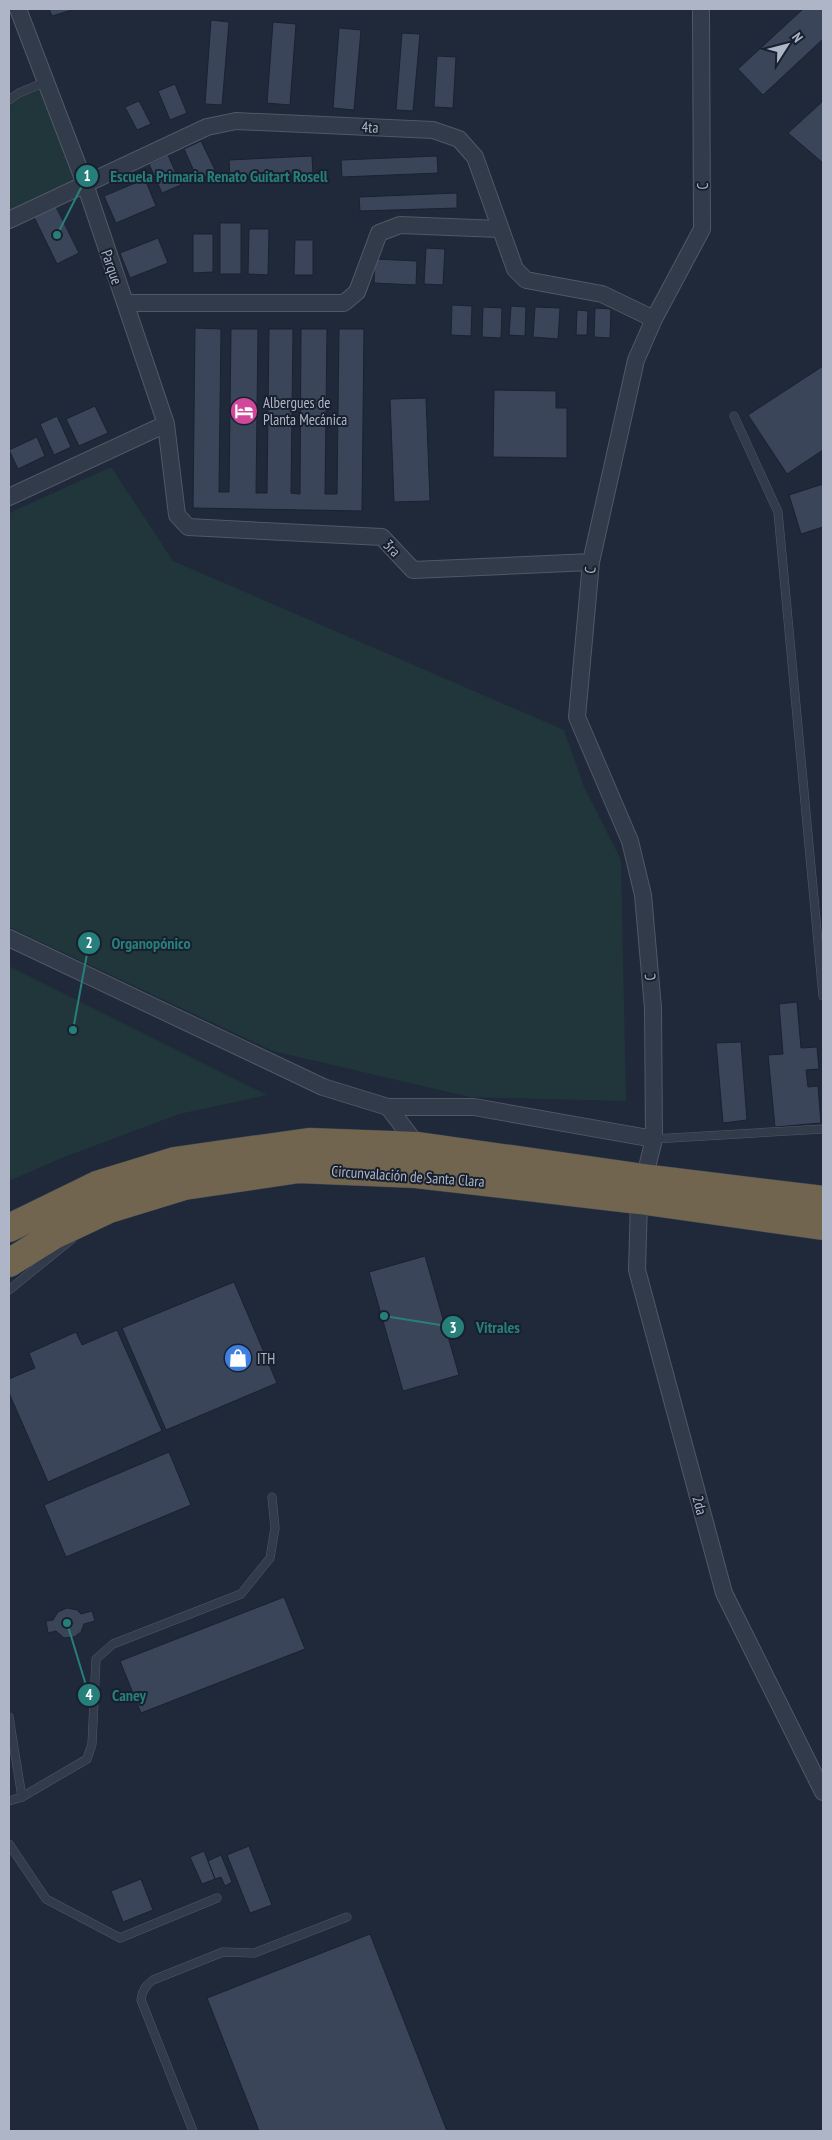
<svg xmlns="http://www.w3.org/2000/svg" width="832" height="2140" font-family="'PT Sans Narrow',sans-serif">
<rect width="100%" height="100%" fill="#1f293a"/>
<!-- green -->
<path fill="#21363b" d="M42,90L79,184L9,215V106L22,97Z
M111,467L173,561L564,730L584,787L621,860L626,1101L470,1097L273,1051L9,927V513Z
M9,966L267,1095L179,1114L59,1159L9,1181Z"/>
<!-- building -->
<path fill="#3a455a" stroke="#1a2231" d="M49,9H75L52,16Z
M803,9H823V39L763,95L738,69Z
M211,20L229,22L222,105L205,104Z
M273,22L296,24L290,105L267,103Z
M339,28L361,30L354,110L333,108Z
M402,33L420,34L413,111L396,110Z
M437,56L456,57L453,108L434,107Z
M175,84L187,113L170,120L158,91Z
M139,101L151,124L137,130L125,107Z
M823,101V163L788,133Z
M201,141L216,172L198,180L184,149Z
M168,155L181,185L162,193L149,164Z
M312,156L313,175L230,178L229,160Z
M437,156L438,173L342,177L341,160Z
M145,179L156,206L116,223L104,196Z
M457,193V208L360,211L359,197Z
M56,207L79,253L57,264L34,217Z
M220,223H241V274H220Z
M249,229H269L268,275L248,274Z
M193,234H213V272L193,273Z
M158,238L168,263L130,278L120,253Z
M295,240H313V275H294Z
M426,248L445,249L443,285L424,284Z
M375,259L417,261L416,285L374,283Z
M452,305L472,306L471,336L451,335Z
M511,306L526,307L525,336L509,335Z
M483,307L502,308L501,338L482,337Z
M535,307L560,308L558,339L533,337Z
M595,308L611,309L610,338L594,337Z
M577,310L588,311L587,335H576Z
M195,328L221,329L219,492H229L231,329H258L256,493H267L269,329H293L291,493L300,494L301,329H327L325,494H337L339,329H364L362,511L193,508Z
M823,366V450L787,474L748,415Z
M494,390L556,391V408H567V458L493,457Z
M426,398L430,501L394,502L390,399Z
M95,406L108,433L79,446L66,419Z
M57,416L71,447L54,455L40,424Z
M37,437L45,456L18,469L9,450Z
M823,484V527L801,534L789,495Z
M797,1002L801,1048L817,1047L819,1069L806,1070L808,1087L818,1086L821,1123L775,1127L768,1055L783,1054L779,1004Z
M741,1042L747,1120L723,1123L716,1043Z
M425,1256L459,1375L403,1391L369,1272Z
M234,1282L277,1383L166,1430L122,1328Z
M117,1330L162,1431L48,1482L9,1393V1379L35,1368L29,1353L76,1332L82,1345Z
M169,1452L191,1505L66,1557L44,1505Z
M284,1597L305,1649L141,1713L120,1661Z
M67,1608L77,1610L81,1614L92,1611L95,1621L84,1624L81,1632L74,1637L64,1638L56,1631L48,1633L46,1621L53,1620L58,1612Z
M249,1846L272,1905L250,1913L227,1855Z
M204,1851L215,1879L202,1884L190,1857Z
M221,1855L232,1882L225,1886L221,1877L215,1879L208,1861Z
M141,1879L153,1910L123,1922L111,1891Z
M370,1934L447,2131H259L207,1998Z"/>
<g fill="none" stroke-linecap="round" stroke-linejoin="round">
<defs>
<path id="lane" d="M9,100L19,93L46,82
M734,416L778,512L823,996
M654,1139L823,1129
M9,1290L72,1239
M9,1717L22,1797L9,1801
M22,1797L87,1759L92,1744L96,1659L113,1644L241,1594L270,1558L275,1528L272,1497
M9,1844L46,1899L120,1938L217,1898
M193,2131L141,2000C142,1991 145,1986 153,1980L223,1952L254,1953L347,1917"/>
<path id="street" d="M18,9L85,184L166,424L177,515L188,527L382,537L413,570L591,562
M701,9L702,229L654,319L636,360L591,562L577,717L630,841L643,895L653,1008L654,1139L639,1200L637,1270L724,1593L823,1792
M9,220L207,127L236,121L433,130L459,139L475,157L515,269L526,280L602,294L654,319
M125,303H344L357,292L379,233L400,225L499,229
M9,497L166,424
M9,938L323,1087L388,1107L418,1146
M388,1107H474L654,1139"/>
<path id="highway" d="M9,1228L97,1185L175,1161L309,1142L418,1146L644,1178L823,1200
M9,1263L54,1235L109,1209L184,1186L299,1169L416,1174L639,1200L823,1226"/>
</defs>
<!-- lane casing -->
<use href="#lane" stroke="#505868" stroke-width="9"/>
<!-- street casing -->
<use href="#street" stroke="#505868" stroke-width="18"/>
<!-- highway casing -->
<use href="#highway" stroke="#3d4555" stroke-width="29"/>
<!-- lane -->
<use href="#lane" stroke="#323b4a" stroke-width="8"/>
<!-- street -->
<use href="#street" stroke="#323b4a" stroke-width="16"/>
<!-- highway -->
<use href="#highway" stroke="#71654f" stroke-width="28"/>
</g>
<!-- icons -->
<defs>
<symbol id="hotel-disc" viewBox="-11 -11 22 22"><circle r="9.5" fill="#d1479c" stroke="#18202e"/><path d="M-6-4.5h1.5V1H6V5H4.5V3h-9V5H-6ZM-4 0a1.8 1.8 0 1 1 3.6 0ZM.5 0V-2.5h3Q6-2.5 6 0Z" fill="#fff"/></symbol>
<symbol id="shop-disc" viewBox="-11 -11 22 22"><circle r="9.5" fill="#3f7fe0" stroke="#18202e"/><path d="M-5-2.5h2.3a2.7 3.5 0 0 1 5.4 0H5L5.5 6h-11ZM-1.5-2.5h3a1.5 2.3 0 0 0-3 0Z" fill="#fff"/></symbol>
</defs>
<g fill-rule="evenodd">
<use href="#hotel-disc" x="228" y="395" width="32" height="32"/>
<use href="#shop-disc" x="222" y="1342" width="32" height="32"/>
</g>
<g text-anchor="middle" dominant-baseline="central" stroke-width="4" stroke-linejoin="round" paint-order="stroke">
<!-- street labels -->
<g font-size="15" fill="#adb5c7" stroke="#18202e">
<text transform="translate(370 127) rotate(3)">4ta</text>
<text transform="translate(702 186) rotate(-90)">C</text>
<text transform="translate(112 267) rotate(71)">Parque</text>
<text transform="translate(392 548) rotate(46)">3ra</text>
<text transform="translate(590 570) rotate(-84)">C</text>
<text transform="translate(650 977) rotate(-95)">C</text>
<text transform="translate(408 1176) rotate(4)">Circunvalación de Santa Clara</text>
<text transform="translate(700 1505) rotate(75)">2da</text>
</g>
<!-- poi labels -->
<g font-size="15" fill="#adb5c7" stroke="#18202e" text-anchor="start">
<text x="263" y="402">Albergues de<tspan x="263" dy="17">Planta Mecánica</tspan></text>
<text x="257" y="1358">ITH</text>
</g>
</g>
<!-- callouts -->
<path fill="none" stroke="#277f7b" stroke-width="2" d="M57 235L87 176M73 1030L89 943M384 1316L453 1327M67 1623L89 1695"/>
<g fill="#277f7b" stroke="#18202e" stroke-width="2">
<circle cx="57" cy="235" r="5"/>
<circle cx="73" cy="1030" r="5"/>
<circle cx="384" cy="1316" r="5"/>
<circle cx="67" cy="1623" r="5"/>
<circle cx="87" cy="176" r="12"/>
<circle cx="89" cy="943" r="12"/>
<circle cx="453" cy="1327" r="12"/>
<circle cx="89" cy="1695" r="12"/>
</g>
<g font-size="15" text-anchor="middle" font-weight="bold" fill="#fff">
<text x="87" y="181">1</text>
<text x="89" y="948">2</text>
<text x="453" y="1333">3</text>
<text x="89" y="1700">4</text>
</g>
<g font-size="16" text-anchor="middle" font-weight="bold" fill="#277f7b" stroke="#18202e" stroke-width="4" stroke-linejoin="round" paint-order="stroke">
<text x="219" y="182">Escuela Primaria Renato Guitart Rosell</text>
<text x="151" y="949">Organopónico</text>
<text x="498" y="1333">Vitrales</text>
<text x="129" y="1701">Caney</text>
</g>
<!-- border -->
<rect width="832" height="2140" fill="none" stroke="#adb5c7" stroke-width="20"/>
<!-- north arrow -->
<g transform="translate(787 45) rotate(54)" stroke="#18202e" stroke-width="4" paint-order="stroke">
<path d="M0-4L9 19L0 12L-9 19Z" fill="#adb5c7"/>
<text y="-8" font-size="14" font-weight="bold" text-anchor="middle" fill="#adb5c7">N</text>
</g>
</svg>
